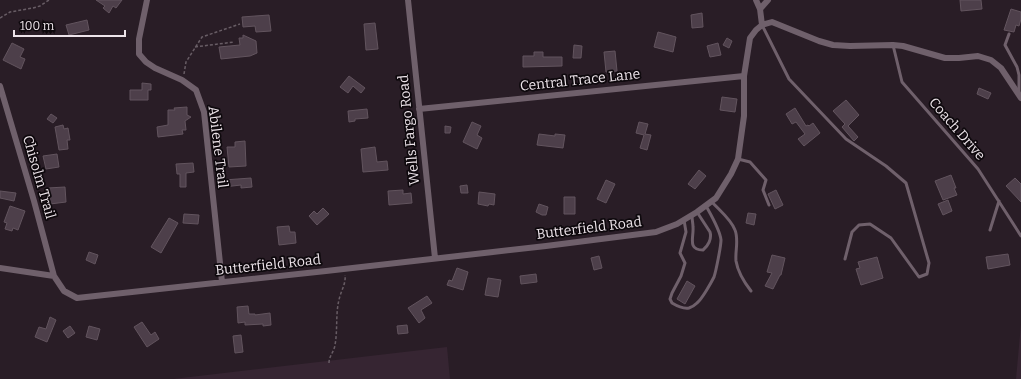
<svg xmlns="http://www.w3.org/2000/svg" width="1021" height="379" font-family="Bitter,serif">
<rect width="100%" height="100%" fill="#291d26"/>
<!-- built -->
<path fill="#362532" d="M1021,324V379H1016Z
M447,347L450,379H173Z"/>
<!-- building -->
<path fill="#4d3f4a" stroke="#62545e" d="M96,0H122L116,8L113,6L109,13L103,8L105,6Z
M960,0H981L982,9L961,11Z
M1011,9L1021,12V19L1019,26L1016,25L1014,32L1004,30Z
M702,13L703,27L692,28L691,15Z
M269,15L271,31L256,32L255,26L243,27L242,17Z
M87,20L89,30L69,35L66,25Z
M375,23L378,49L366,50L364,24Z
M658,32L676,37L673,52L654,47Z
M243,35L256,41L257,53L250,56L221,59L219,47L240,45L239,38H243Z
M727,38L732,41L729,48L723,45Z
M12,43L24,49L20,57L25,59L21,69L3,60Z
M718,43L721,55L710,57L707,46Z
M574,45L582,46L581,58H573Z
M615,51L617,71L606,72L604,52Z
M534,52H543V57H562V66L523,67V56H534Z
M349,76L365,88L361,93L353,86L348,93L340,87Z
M142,83L151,84V90H148V100H130V90H142Z
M979,88L991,93L988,99L977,94Z
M722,97L737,99L735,112L720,110Z
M846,100L859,115L848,126L858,137L854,141L842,127L845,124L833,111Z
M187,107V115L191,117L185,121L186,130H182L183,134L158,137L157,127L168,125V110H175L174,108Z
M795,108L806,126L808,125L809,126L813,123L820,133L804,146L798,139L805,134L796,122L792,124L786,114Z
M367,109L368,118L355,119V121L349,122L348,111Z
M51,114L57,118L53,123L47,119Z
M472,122L481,126L477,135L482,138L477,149L463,142Z
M639,122L648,124L645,134L651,135L647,150L640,148L644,135L636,133Z
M63,125L64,129L68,128L70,140H67L68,149L59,150L55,127Z
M445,126L451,127L450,133H445Z
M539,134L555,136V134L565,135L563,148L537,145Z
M245,141L246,166L229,167L227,147H235V142Z
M375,147L377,162L387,161L388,170L363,172L361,149Z
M57,154L59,167L46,169L43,156Z
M193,163L194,172L186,173V187H180V174H177L176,164Z
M699,170L706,176L695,189L688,184Z
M951,175L956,188H954L957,195L943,200L935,181Z
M251,178L252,187L241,188V185L224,187V180Z
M1015,178L1021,184V202L1006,186Z
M606,180L615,184L606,203L597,199Z
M467,185L468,193H461L460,186Z
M65,187L66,202L50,204L48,188Z
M403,190V194L411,193L412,203L389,205L388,191Z
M776,190L783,205L775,209L768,194Z
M0,191L16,193L14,201L0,198Z
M479,192L495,194L494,205L489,204L488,206L478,204Z
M564,197H575V214H564Z
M948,200L952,211L943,215L938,204Z
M539,204L548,207L546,215H542L536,212Z
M10,206L25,211L18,230L13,228L12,231L5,229L7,223L4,222Z
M323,208L329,214L317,225L309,216L314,211L317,214Z
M748,213L756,214L754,225L746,223Z
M184,214L199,215L198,224L183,223Z
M169,218L178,223L161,253L151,247Z
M289,226L290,232H295L296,243L279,245L277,227Z
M89,252L98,255L95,264L86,260Z
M1008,254L1010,265L988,269L986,257Z
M772,255L785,258L781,275H780L773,289L765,286L772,273L767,272Z
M599,256L602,268L594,270L591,258Z
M877,257L883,278L861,285L856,269L860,268L858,262Z
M457,268L468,272L463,290L447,285L449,280L452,281Z
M536,274L537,282L521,284L520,276Z
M488,278L501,280L498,297L485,295Z
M687,281L695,286L685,304L677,299Z
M427,296L432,303L421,310L425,318L419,323L408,308Z
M248,306L249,314H255V315L270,313L271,325L263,326V324L245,325V322L238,323L237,307Z
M50,317L56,320L47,342L35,337L39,327L46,329Z
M142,322L151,335L155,332L159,339L147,347L134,327Z
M407,325L408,333L398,334L397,326Z
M70,326L75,333L68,338L63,331Z
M89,326L100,329L97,340L86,337Z
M241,335L243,352L235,353L233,336Z"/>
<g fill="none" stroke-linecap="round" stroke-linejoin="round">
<!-- path -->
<path stroke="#685d65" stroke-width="1.5" stroke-dasharray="3 2" stroke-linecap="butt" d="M0,18L10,12L33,8L40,6L49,0
M195,47L234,42
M184,74L186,62L202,37L240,24
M329,363C329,356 334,352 335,345C338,329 335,312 340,296C342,289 346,283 345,275"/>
<!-- lane -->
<path stroke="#6f606b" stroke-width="3" d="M762,25L789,79L846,139L886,166L906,183L929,263L927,274L919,277L891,238L870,224L859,225L852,232L845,259
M1009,34L1005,45L1017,67L1019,75V93
M893,45L902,82L978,169L1021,236
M738,159L750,162L766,180L763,190L769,205
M711,201C719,210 731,219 735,230C739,240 735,251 736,261C738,273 744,282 751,291
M692,216C692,220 693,223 693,227C694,237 687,250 703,250C708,246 712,239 710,232L697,212
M684,220L686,232L680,253L685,263L681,276L672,293L670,299L672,303C677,306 683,309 689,308C692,307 695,305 697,303C702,299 711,283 714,277C716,271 721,246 721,240C720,230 711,215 706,206
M990,230L999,201"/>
<!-- street -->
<path stroke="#6f606b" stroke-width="6" d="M147,0L139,39V54L146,62L155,68L182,80L196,90L204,112L222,282
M408,0L435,258
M756,0L760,9L762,25
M760,9L768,0
M0,86L34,201L54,276
M419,109L744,76
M0,268L54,276L64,291L77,298L326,271L546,246L656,232L677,224L697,212L716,198L731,174L738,159L744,116V76L750,38L756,30L762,25L772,22L819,41L833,45L850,46L893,45L903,46L945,58H959L978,56L991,60L1001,68L1021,98"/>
</g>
<g text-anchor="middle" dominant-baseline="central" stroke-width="3.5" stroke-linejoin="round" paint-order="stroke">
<!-- street labels -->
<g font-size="14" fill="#ede4ea" stroke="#0e090d">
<text transform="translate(580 80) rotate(-6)">Central Trace Lane</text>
<text transform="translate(957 129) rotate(49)">Coach Drive</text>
<text transform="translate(409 130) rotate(-96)">Wells Fargo Road</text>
<text transform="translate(218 147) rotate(83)">Abilene Trail</text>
<text transform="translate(39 177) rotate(74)">Chisolm Trail</text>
<text transform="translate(589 228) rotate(-7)">Butterfield Road</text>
<text transform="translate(268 265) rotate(-6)">Butterfield Road</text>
</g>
</g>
<!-- scale -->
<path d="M14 30v6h111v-6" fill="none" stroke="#ede4ea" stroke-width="2"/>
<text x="20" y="30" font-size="12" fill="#ede4ea" stroke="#0e090d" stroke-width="3" paint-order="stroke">100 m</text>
</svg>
